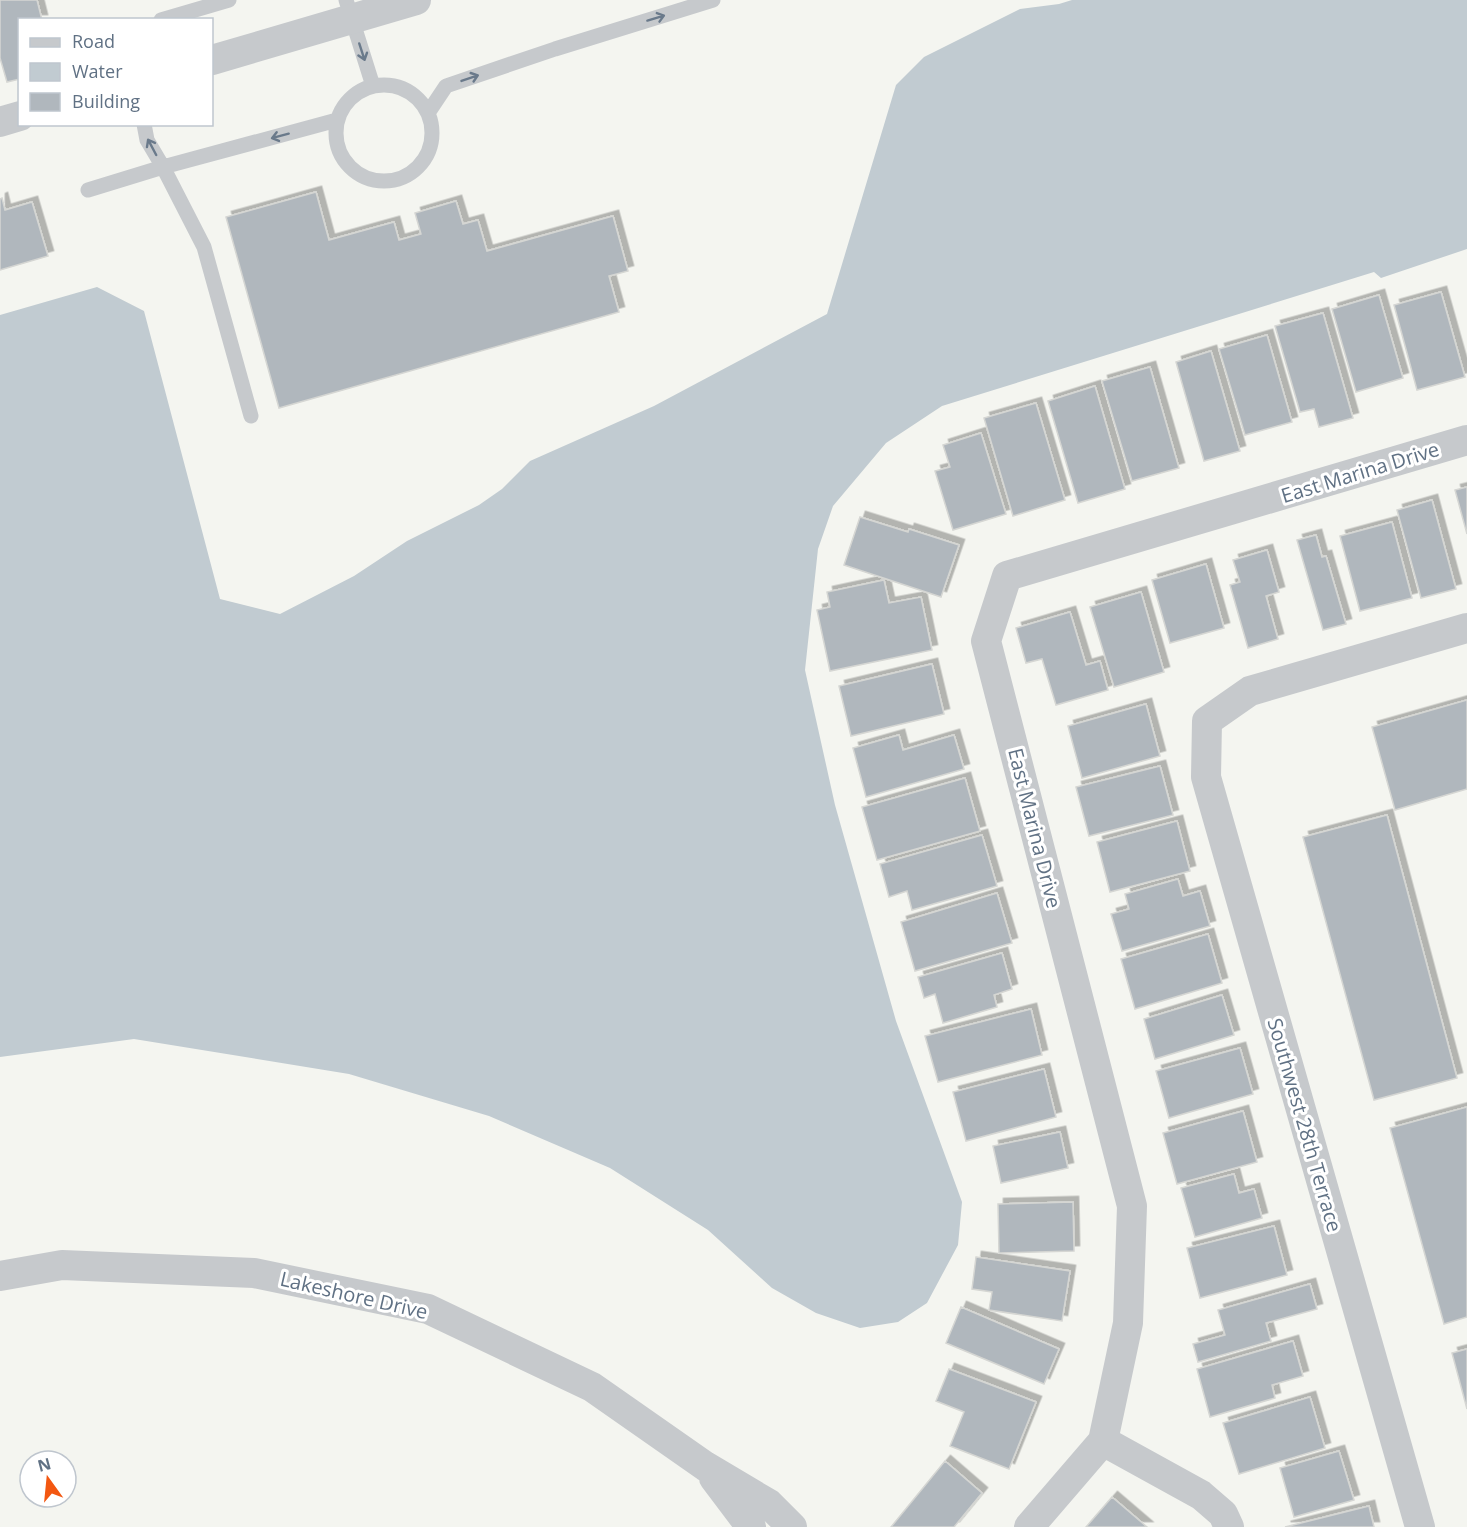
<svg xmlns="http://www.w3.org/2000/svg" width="1467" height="1527" font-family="'Open Sans',sans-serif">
<defs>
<filter id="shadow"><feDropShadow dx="5.5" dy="-5.5" stdDeviation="0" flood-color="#0004"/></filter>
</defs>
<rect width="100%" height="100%" fill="#f4f5f0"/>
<!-- water -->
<path fill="#c1cbd1" d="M1072,0H1467V249L1381,278L1374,272L942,406L886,443L833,506L818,549L805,670L835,805L896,1021L962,1202L958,1245L927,1303L898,1322L860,1328L816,1313L772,1288L708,1230L610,1168L489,1116L349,1074L134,1039L0,1057V315L97,287L144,311L220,599L280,614L354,576L407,541L479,505L502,489L530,461L654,406L827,314L896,85L924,57L1020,9L1059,4Z"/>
<!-- building -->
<path fill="#b0b7bd" stroke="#d5d6d3" stroke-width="1.5" filter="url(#shadow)" d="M0,0H37L42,20H20V79L7,82L0,58Z
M316,192L329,240L394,222L399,240L421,234L415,213L456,201L463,224L478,220L487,251L613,216L628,271L609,276L619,312L279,408L226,217Z
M2,198L5,210L32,202L48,256L0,270V199Z
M1441,292L1465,377L1417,390L1394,305Z
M1379,295L1403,378L1356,392L1332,309Z
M1323,313L1353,418L1319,427L1314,409L1300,412L1275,326Z
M1267,335L1292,422L1245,435L1219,349Z
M1211,351L1240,451L1204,461L1176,362Z
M1150,367L1179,468L1132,481L1102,381Z
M1095,386L1125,489L1078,503L1048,401Z
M1036,403L1065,500L1013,516L984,418Z
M981,433L1006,514L953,530L935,471L950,467L943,445Z
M1467,487V534L1455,490Z
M1432,500L1456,589L1421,598L1397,510Z
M860,517L908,532L909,529L959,545L941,597L844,565Z
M1392,522L1412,598L1360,611L1340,536Z
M1316,535L1322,557L1326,556L1346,624L1323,630L1297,540Z
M1267,550L1279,592L1266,596L1278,639L1248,648L1230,585L1240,582L1233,560Z
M1206,564L1224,628L1170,643L1152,580Z
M884,580L889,603L921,597L932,650L830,671L817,610L830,607L827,592Z
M1141,592L1164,672L1114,687L1090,607Z
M1070,612L1086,665L1100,661L1108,690L1056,705L1042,659L1026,663L1016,628Z
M932,664L944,714L851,736L839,686Z
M1467,700V789L1395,810L1372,727Z
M1146,704L1160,756L1082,778L1068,726Z
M899,735L903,750L954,735L964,769L866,797L853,748Z
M1160,766L1173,815L1089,836L1076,787Z
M965,778L980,831L877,860L862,807Z
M1387,815L1457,1078L1374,1100L1303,837Z
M1177,821L1190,871L1110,892L1097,842Z
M982,835L997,886L912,910L907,891L889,897L880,864Z
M1178,879L1183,896L1200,891L1210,926L1122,951L1111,914L1129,909L1125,894Z
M997,893L1012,943L915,971L901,922Z
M1208,934L1222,983L1135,1009L1121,959Z
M1002,953L1012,989L994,995L997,1007L943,1023L935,994L924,998L918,977Z
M1222,995L1234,1035L1155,1059L1144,1019Z
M1031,1009L1042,1055L938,1082L925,1036Z
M1240,1048L1253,1094L1169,1118L1156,1071Z
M1044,1069L1056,1117L966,1141L953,1092Z
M1467,1107V1317L1444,1324L1390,1128Z
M1243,1111L1257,1162L1177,1184L1163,1133Z
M1060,1132L1068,1168L1001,1183L993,1146Z
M1234,1174L1239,1193L1254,1189L1262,1218L1195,1237L1181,1188Z
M1073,1202L1074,1251L999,1253L998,1204Z
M1274,1226L1287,1275L1200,1298L1187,1248Z
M976,1257L1070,1271L1062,1321L989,1310L992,1292L972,1289Z
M1310,1284L1317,1309L1266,1323L1271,1341L1198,1362L1193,1344L1225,1335L1218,1310Z
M961,1307L1059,1349L1044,1384L946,1343Z
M1293,1341L1303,1376L1272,1385L1275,1398L1210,1417L1197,1369Z
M1467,1349V1409L1452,1353Z
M949,1369L1036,1402L1009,1469L950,1446L964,1412L936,1401Z
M1310,1397L1325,1448L1239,1474L1223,1423Z
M1339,1451L1354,1500L1294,1517L1280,1468Z
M945,1461L982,1493L954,1527H891Z
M1112,1497L1147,1527H1086Z
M1369,1506L1374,1527H1285Z"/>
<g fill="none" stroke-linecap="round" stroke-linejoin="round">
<!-- lane -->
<path stroke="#c6c9cc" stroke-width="15" d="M346,0L373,86
M161,20L229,0
M336 133a48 48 0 1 1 96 0a48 48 0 1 1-96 0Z
M428,113L446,86L555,49L713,0
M144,124L147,140L163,167L204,247L251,416
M88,190L163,167L337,120"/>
<!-- street -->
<path stroke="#c6c9cc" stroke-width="30" d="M212,60L416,0
M0,122L20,116
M0,1276L62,1265L254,1273L428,1309L592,1387L705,1466L769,1504L792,1527
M1103,1441L1201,1495L1223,1514L1229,1527
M714,1478L751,1527
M1029,1527L1103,1441L1128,1323L1132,1206L986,641L1007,576L1467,440
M1420,1527L1206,777L1207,721L1250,691L1467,628"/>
</g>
<!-- one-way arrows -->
<defs><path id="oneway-shaft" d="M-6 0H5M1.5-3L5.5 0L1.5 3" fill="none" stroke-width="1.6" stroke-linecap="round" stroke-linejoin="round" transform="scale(1.5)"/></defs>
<g stroke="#6a7a8b">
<use href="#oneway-shaft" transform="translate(656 18) rotate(-17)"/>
<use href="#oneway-shaft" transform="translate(362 52) rotate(72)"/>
<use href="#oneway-shaft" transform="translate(470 78) rotate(-19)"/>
<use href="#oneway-shaft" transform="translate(280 136) rotate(165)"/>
<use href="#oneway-shaft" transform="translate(152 147) rotate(-118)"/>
</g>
<g text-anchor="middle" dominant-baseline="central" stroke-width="6" stroke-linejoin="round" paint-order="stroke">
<!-- street labels -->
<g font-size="20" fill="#607184" stroke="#fff">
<text transform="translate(1360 472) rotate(-17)">East Marina Drive</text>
<text transform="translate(1035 828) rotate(76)">East Marina Drive</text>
<text transform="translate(1305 1125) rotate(74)">Southwest 28th Terrace</text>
<text transform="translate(354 1295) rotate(13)">Lakeshore Drive</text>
</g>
</g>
<!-- legend -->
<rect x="18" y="18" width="195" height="108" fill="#ffffff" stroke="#bfc6ce" stroke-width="1.5"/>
<rect x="30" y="38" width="30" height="9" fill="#c6c9cc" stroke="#bfc6ce" stroke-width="1.5"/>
<text x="72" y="48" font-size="18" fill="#607184">Road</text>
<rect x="30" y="63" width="30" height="18" fill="#c1cbd1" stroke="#bfc6ce" stroke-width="1.5"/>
<text x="72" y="78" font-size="18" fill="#607184">Water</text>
<rect x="30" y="93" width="30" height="18" fill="#b0b7bd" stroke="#bfc6ce" stroke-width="1.5"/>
<text x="72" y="108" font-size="18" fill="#607184">Building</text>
<!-- north arrow -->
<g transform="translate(48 1479) rotate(345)"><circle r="28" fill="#ffffff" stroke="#bfc6ce" stroke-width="1.5"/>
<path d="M0-4.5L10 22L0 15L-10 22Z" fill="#f35711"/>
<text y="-9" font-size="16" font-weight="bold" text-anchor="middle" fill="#607184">N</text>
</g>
</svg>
